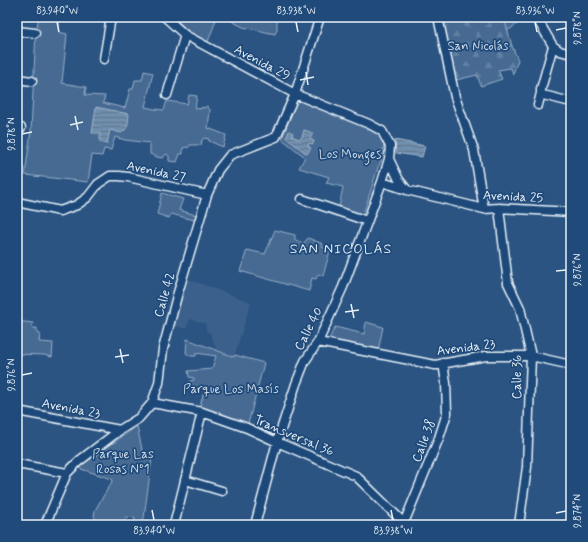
<svg xmlns="http://www.w3.org/2000/svg" width="588" height="542" font-family="Mynerve,sans-serif">
<defs>
<pattern id="forest-firs" width="22" height="20" patternUnits="userSpaceOnUse"><rect width="22" height="20" fill="#476b93"/><path d="M5 1l3.5 6h-7zM16 11l3.5 6h-7z" fill="#6281a3"/></pattern>
<pattern id="water-rules" width="6" height="5" patternUnits="userSpaceOnUse"><rect width="6" height="5" fill="#708ead"/><path d="M0 2.5h6" fill="none" stroke="#61768a"/></pattern>
</defs>
<rect width="100%" height="100%" fill="#2b5482"/>
<filter id="ink" filterUnits="userSpaceOnUse"><feTurbulence type="fractalNoise" baseFrequency=".025" numOctaves="2"/><feDisplacementMap in="SourceGraphic" scale="8" xChannelSelector="R" yChannelSelector="G"/><feConvolveMatrix kernelMatrix="1 2 1 2 8 2 1 2 1" color-interpolation-filters="sRGB"/></filter>
<g filter="url(#ink)">
<!-- built -->
<path fill="#3a608b" d="M185,278L251,302L234,357L217,351L210,333L206,331V324L190,319L186,329L175,326L176,311Z"/>
<!-- green -->
<path fill="#476b93" stroke="#98aec6" d="M39,17H60L59,32L67,34L62,83L86,87L85,95L105,96L103,103L125,108L130,89H133L135,80H142L144,71L153,73L145,107L154,109L164,110L167,101L187,104L189,95L197,96L195,108L201,109L202,107L204,108L207,106L210,110L208,128L226,135L223,147L209,141V139L204,138L202,140L201,145H190L188,148L186,147L183,148V154H180L177,162L169,161V156L167,154L164,156L163,158L157,157L150,154V143L125,140L115,137L111,150L104,149L102,156L92,155L88,182L25,175L31,131L36,31Z
M173,17H217L206,47Z
M224,17H277V30L275,34L243,27Z
M504,17H519L522,21L507,31Z
M297,99L382,134L384,144L381,162L378,167L363,215L339,207L343,187L326,183L329,177L299,168L305,157L282,139Z
M162,193L183,199L179,210L196,215L194,220L171,214L169,218L157,214Z
M275,230L295,235V240L304,243L308,238L323,244L322,247L330,251L323,276L318,274L316,279L312,278L309,291L240,271L247,250L265,254Z
M17,321L33,323L32,328H37V332L40,334L39,342L53,343L52,357L44,355L17,354Z
M366,322L383,327L378,351L341,344L329,339L335,327L364,334Z
M187,339L234,357L235,355L264,363L247,428L199,410L205,388L190,386V381L194,380V378L189,377L188,371L212,369L216,356L196,353V356H190L186,353Z
M137,426L144,459L152,458L143,525L134,523L135,518L126,517L124,522H117L116,525L106,523V520L103,519L102,522L98,521L94,517L95,510L113,480L112,479L78,468Z"/>
<!-- forest -->
<path fill="url(#forest-firs)" stroke="#98aec6" d="M441,17H492L504,18L512,46L518,60L513,74L511,68L498,70L502,79L481,86L477,75L456,80L446,54Z"/>
<!-- water -->
<path fill="url(#water-rules)" stroke="#a0b6cb" d="M96,107L129,114C128,122 129,129 121,133L110,130L107,144L100,142V133H92Z
M304,130L313,133L310,139L314,141L313,144L309,143L308,146L311,148L307,154L286,138L289,131L293,133L292,136L299,139L302,137Z
M395,140L425,146L422,157L396,153Z"/>
<g fill="none" stroke-linecap="round" stroke-linejoin="round">
<defs>
<path id="minor" d="M165,17L185,35L295,94L369,124L382,131L390,146L389,159L382,182L343,287L318,342L305,361L296,384L277,442L255,525
M438,17L455,97L474,150L484,209
M536,17L553,46L541,89V93L538,105
M17,31L35,33
M553,46L560,51L571,54
M104,59L111,17
M17,79L32,81
M541,93L543,95L571,102
M167,95L185,35
M17,128H21
M389,159L399,180L407,190
M382,182L407,190L484,209L499,208L571,212
M302,199L367,221
M17,202L60,211L77,205L88,197L98,184L110,176H119L128,177L207,195
M499,208L508,283L520,308L531,356L527,467L519,525
M318,342L435,365L486,356H531L571,365
M152,403L202,412L247,428L277,442L356,476L404,523L407,525
M17,411L120,430
M17,464L67,473
M185,480L222,491
M404,523L439,438L447,413L446,383L443,363
M45,525L67,473L79,461L120,430L139,418L152,403L159,383L163,349L177,296L207,195L218,170L230,155L276,137L295,94L320,17
M174,525L202,412"/>
</defs>
<!-- minor casing -->
<use href="#minor" stroke="#e8f1f8" stroke-width="11"/>
<!-- minor -->
<use href="#minor" stroke="#1f4a7a" stroke-width="8"/>
</g>
</g>
<!-- ticks -->
<path fill="none" stroke="#e8f1f8" stroke-width="1.5" d="M57,22L59,32M296,22L298,32M535,22L537,32M556,30L566,28M306,72L308,85M300,80L314,77M75,116L78,130M70,125L83,122M22,134L32,132M556,271L566,270M351,304L354,318M345,312L359,310M120,349L123,363M115,357L129,355M22,375L32,373M152,510L154,520M391,510L393,520M556,513L566,511"/>
<g text-anchor="middle" dominant-baseline="central" stroke-width="3.5" stroke-linejoin="round" paint-order="stroke">
<!-- park labels -->
<g font-size="13" fill="#d0dde9" stroke="#1f4a7a">
<text x="478" y="46">San Nicolás</text>
<text x="350" y="154">Los Monges</text>
<text x="231" y="389">Parque Los Masís</text>
<text x="123" y="454">Parque Las<tspan x="123" dy="15">Rosas Nº1</tspan></text>
</g>
<!-- street labels -->
<g font-size="13" fill="#e8f1f8" stroke="#1f4a7a">
<text transform="translate(262 63) rotate(28)">Avenida 29</text>
<text transform="translate(156 172) rotate(12)">Avenida 27</text>
<text transform="translate(513 197) rotate(3)">Avenida 25</text>
<text transform="translate(165 295) rotate(-74)">Calle 42</text>
<text transform="translate(309 329) rotate(-63)">Calle 40</text>
<text transform="translate(466 348) rotate(-7)">Avenida 23</text>
<text transform="translate(517 377) rotate(-90)">Calle 36</text>
<text transform="translate(71 409) rotate(11)">Avenida 23</text>
<text transform="translate(294 436) rotate(23)">Transversal 36</text>
<text transform="translate(424 441) rotate(-70)">Calle 38</text>
</g>
<!-- neighbourhood labels -->
<g font-size="14" letter-spacing="1" fill="#e8f1f8" stroke="#1f4a7a">
<text x="341" y="249">SAN NICOLÁS</text>
</g>
</g>
<!-- margin -->
<rect width="588" height="542" fill="none" stroke="#1f4a7a" stroke-width="44"/>
<rect x="22" y="22" width="544" height="498" fill="none" stroke="#e8f1f8" stroke-width="1.5"/>
<g font-size="10" text-anchor="middle" fill="#e8f1f8">
<text x="57" y="14">83.940°W</text>
<text x="296" y="14">83.938°W</text>
<text x="535" y="14">83.936°W</text>
<text transform="translate(577 28) rotate(-90)" y="4">9.878°N</text>
<text transform="translate(11 134) rotate(-90)" y="4">9.878°N</text>
<text transform="translate(577 270) rotate(-90)" y="4">9.876°N</text>
<text transform="translate(11 375) rotate(-90)" y="4">9.876°N</text>
<text transform="translate(577 511) rotate(-90)" y="4">9.874°N</text>
<text x="154" y="534">83.940°W</text>
<text x="393" y="534">83.938°W</text>
</g>
</svg>
